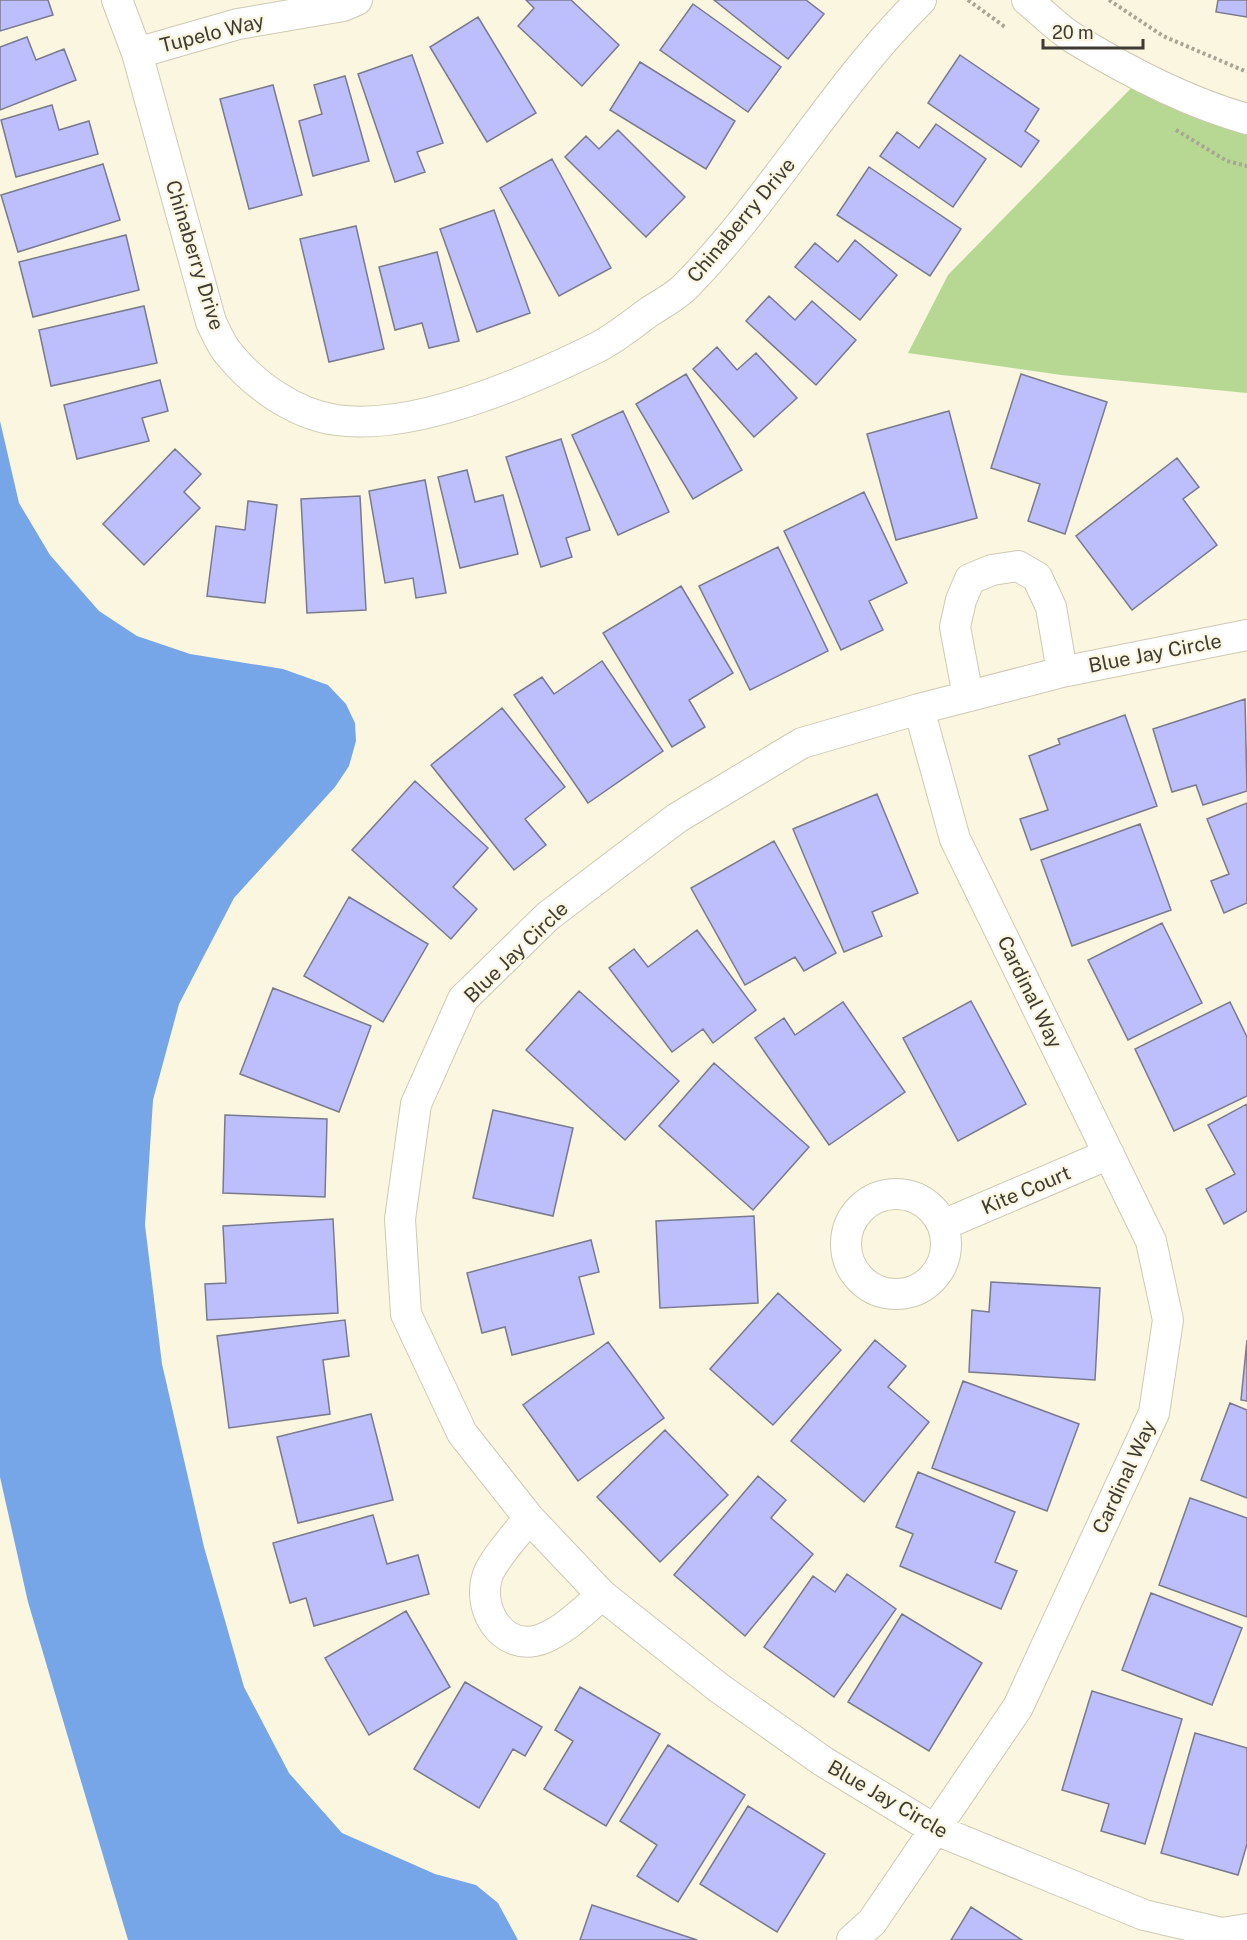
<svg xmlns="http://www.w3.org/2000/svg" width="1247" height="1940" font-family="'Public Sans',sans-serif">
<rect width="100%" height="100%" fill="#fbf6df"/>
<!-- green -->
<path fill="#b7d893" d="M1143,76L1247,119V393L1061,375L908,353L948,275Z"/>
<!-- water -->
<path fill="#76a6e7" d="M0,421L19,503L50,555L99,611L137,636L190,654L283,669L328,685L346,704L355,723L356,741L349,766L335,787L234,898L179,1004L153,1100L145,1225L162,1364L204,1547L244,1687L289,1773L342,1833L435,1874L476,1885L498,1903L518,1940H128L28,1602L0,1477Z"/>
<!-- building -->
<path fill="#bdbefc" stroke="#797a8e" stroke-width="1.5" d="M0,0H48L53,15L0,31Z
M526,0H571L619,45L582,86L518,26L534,8Z
M714,0H806L824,14L788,59Z
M1218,0H1247V17L1216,12Z
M693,4L781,67L748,112L660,50Z
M478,17L536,113L487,142L430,47Z
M27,37L36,60L64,49L76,80L0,110V47Z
M412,55L443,143L417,152L425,172L395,182L358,74Z
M960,55L1039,109L1025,131L1039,141L1021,167L928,103Z
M640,62L735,121L706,169L610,110Z
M345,76L369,161L313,176L299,121L322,114L314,85Z
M273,85L302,195L249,209L220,99Z
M52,105L59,130L89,121L98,154L16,177L1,120Z
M936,124L986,159L953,207L880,156L897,132L919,148Z
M618,130L685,197L646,237L565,157L586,136L599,149Z
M552,159L611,268L559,296L500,188Z
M103,164L120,220L18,252L1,195Z
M869,167L961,229L930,276L837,215Z
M494,210L530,313L477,332L440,229Z
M356,226L384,349L329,362L300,239Z
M126,235L139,290L33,317L19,262Z
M855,240L897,275L860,320L795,267L815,243L838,262Z
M437,252L459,341L429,348L422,323L395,330L379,267Z
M769,296L795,320L812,301L856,340L816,385L746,321Z
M144,306L157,363L51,386L39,330Z
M717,347L737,370L756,353L797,398L754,437L693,369Z
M686,374L742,470L693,499L636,404Z
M1021,374L1107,402L1065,534L1028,521L1040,484L991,468Z
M160,380L168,411L142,418L149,441L77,459L64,405Z
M623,411L669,512L618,535L572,435Z
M949,411L977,518L896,540L867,434Z
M561,439L590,530L566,538L572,557L541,567L506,457Z
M175,449L201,474L184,492L200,508L144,565L103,524Z
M1177,458L1199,487L1183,499L1217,545L1132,610L1076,536Z
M467,470L475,502L503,495L518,554L460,568L438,477Z
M425,480L446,593L416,598L413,578L385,583L369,491Z
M864,492L907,583L869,601L883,630L841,650L784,531Z
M360,496L366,610L307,613L301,499Z
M248,501L277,505L265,603L207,596L216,526L245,530Z
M778,547L828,651L750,690L699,586Z
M681,586L733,673L689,700L705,727L672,747L603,633Z
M602,661L663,751L588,803L514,695L542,677L554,694Z
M1245,699L1247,791L1203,805L1196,785L1172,792L1153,729Z
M502,708L565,787L525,819L546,845L514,870L431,765Z
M1125,715L1157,806L1031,850L1020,819L1048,810L1029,756L1060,744L1058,739Z
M415,781L488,848L453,887L477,909L451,939L352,850Z
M877,794L918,893L872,912L882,936L844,952L793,829Z
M1247,803V903L1224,913L1211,881L1229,874L1207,819Z
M1140,824L1171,910L1072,946L1041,860Z
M774,841L836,953L804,971L795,957L745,985L691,888Z
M349,897L428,944L383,1022L304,976Z
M1162,923L1202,1003L1128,1040L1088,960Z
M697,930L756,1010L713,1043L703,1029L672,1052L609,968L634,949L648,967Z
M273,988L371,1026L339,1112L240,1074Z
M579,991L679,1081L625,1140L526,1050Z
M971,1001L1026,1104L958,1141L903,1038Z
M843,1002L905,1092L829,1145L755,1038L784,1018L795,1035Z
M1230,1002L1247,1037V1096L1174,1131L1135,1049Z
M714,1063L809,1147L753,1210L659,1126Z
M1247,1104V1211L1224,1224L1206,1189L1235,1174L1208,1125Z
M493,1110L573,1128L553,1216L473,1198Z
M225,1115L327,1119L325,1197L223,1193Z
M754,1216L758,1303L660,1308L656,1221Z
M333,1219L338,1313L207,1320L205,1284L226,1283L223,1226Z
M591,1240L599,1272L579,1277L594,1334L512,1355L505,1327L482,1333L467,1273Z
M991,1282L1100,1288L1095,1380L969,1372L972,1310L989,1312Z
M778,1293L841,1350L773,1425L710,1369Z
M345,1320L349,1356L323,1360L330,1414L229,1428L217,1336Z
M875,1340L906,1366L888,1387L929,1422L864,1502L791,1441Z
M1247,1340V1401L1241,1400Z
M608,1342L664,1418L578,1481L523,1405Z
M963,1381L1079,1424L1047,1511L932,1468Z
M1230,1403L1247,1410V1498L1201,1480Z
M371,1414L393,1500L298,1523L277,1437Z
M665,1430L728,1495L660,1562L597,1497Z
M918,1472L1015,1512L995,1562L1017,1571L1001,1609L900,1566L913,1534L896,1527Z
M758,1476L786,1500L771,1518L813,1554L745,1636L674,1575Z
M1190,1498L1247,1518V1617L1159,1585Z
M373,1515L387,1564L418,1555L429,1594L314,1626L306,1598L290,1603L273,1543Z
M847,1574L896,1609L834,1697L764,1647L813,1576L835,1592Z
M1151,1593L1242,1628L1212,1705L1122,1670Z
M406,1611L450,1687L369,1735L325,1658Z
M902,1614L982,1663L929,1751L848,1702Z
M465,1682L542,1727L525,1756L513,1749L479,1808L414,1769Z
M580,1687L660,1734L606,1826L544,1789L573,1741L555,1730Z
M1092,1691L1182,1719L1145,1844L1101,1831L1109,1804L1062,1790Z
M1195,1733L1247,1748V1844L1238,1875L1161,1853Z
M668,1745L745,1795L678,1902L637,1876L657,1845L620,1821Z
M748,1806L825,1854L777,1932L700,1884Z
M592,1905L697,1940H580Z
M971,1907L1022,1940H951Z"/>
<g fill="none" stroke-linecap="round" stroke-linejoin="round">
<defs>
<path id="minor" d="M117,0L137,53L211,322C216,332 221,345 229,354C255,386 295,414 336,420C414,431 527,382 596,348C615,339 632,324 649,312C661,304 677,296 687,285C773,197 833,87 921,0
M1027,0C1042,12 1056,27 1073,38C1127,71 1186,102 1247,119
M137,53L238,24L343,6L357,0
M1247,635L1062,672L919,709L802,743L677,818L548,916L463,999L416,1104L400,1219L406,1314L462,1433L529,1518L602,1595L719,1688L824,1762L934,1829L1144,1915L1222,1933L1247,1929
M968,696L955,627L961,600L970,579L992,570L1018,566L1037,577L1051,607L1062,672
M846 1244a50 50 0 1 1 100 0a50 50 0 1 1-100 0Z
M943,1225L1109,1154
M529,1518C517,1534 500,1551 490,1570C473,1604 501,1654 542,1639C565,1630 583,1611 602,1595
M852,1940L872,1922L1018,1707L1154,1413L1168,1320L1151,1241L955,839L919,709"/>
</defs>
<!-- minor casing -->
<use href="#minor" stroke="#cec9b3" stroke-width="32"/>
<!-- path -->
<path stroke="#a9a595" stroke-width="4" stroke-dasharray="3 3" stroke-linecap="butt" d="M968,0L1005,27
M1109,0L1163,36L1247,72
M1176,130L1227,161L1247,166"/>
<!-- minor -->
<use href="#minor" stroke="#fff" stroke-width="30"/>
</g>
<g text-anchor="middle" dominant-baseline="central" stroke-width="4.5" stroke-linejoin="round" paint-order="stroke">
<!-- street labels -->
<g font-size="20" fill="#3d3b33" stroke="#fbf6df">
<text transform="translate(212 33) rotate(-14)">Tupelo Way</text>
<text transform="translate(741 220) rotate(-50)">Chinaberry Drive</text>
<text transform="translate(195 255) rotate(73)">Chinaberry Drive</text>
<text transform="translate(1155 653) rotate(-11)">Blue Jay Circle</text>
<text transform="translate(516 952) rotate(-44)">Blue Jay Circle</text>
<text transform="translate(1030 992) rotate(64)">Cardinal Way</text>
<text transform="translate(1026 1190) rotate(-23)">Kite Court</text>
<text transform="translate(1124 1477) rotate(-65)">Cardinal Way</text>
<text transform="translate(888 1799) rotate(30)">Blue Jay Circle</text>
</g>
</g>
<!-- scale -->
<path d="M1043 39v9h100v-9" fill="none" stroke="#3d3b33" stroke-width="3"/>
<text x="1052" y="39" font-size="18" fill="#3d3b33" stroke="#fbf6df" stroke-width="4.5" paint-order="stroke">20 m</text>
</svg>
